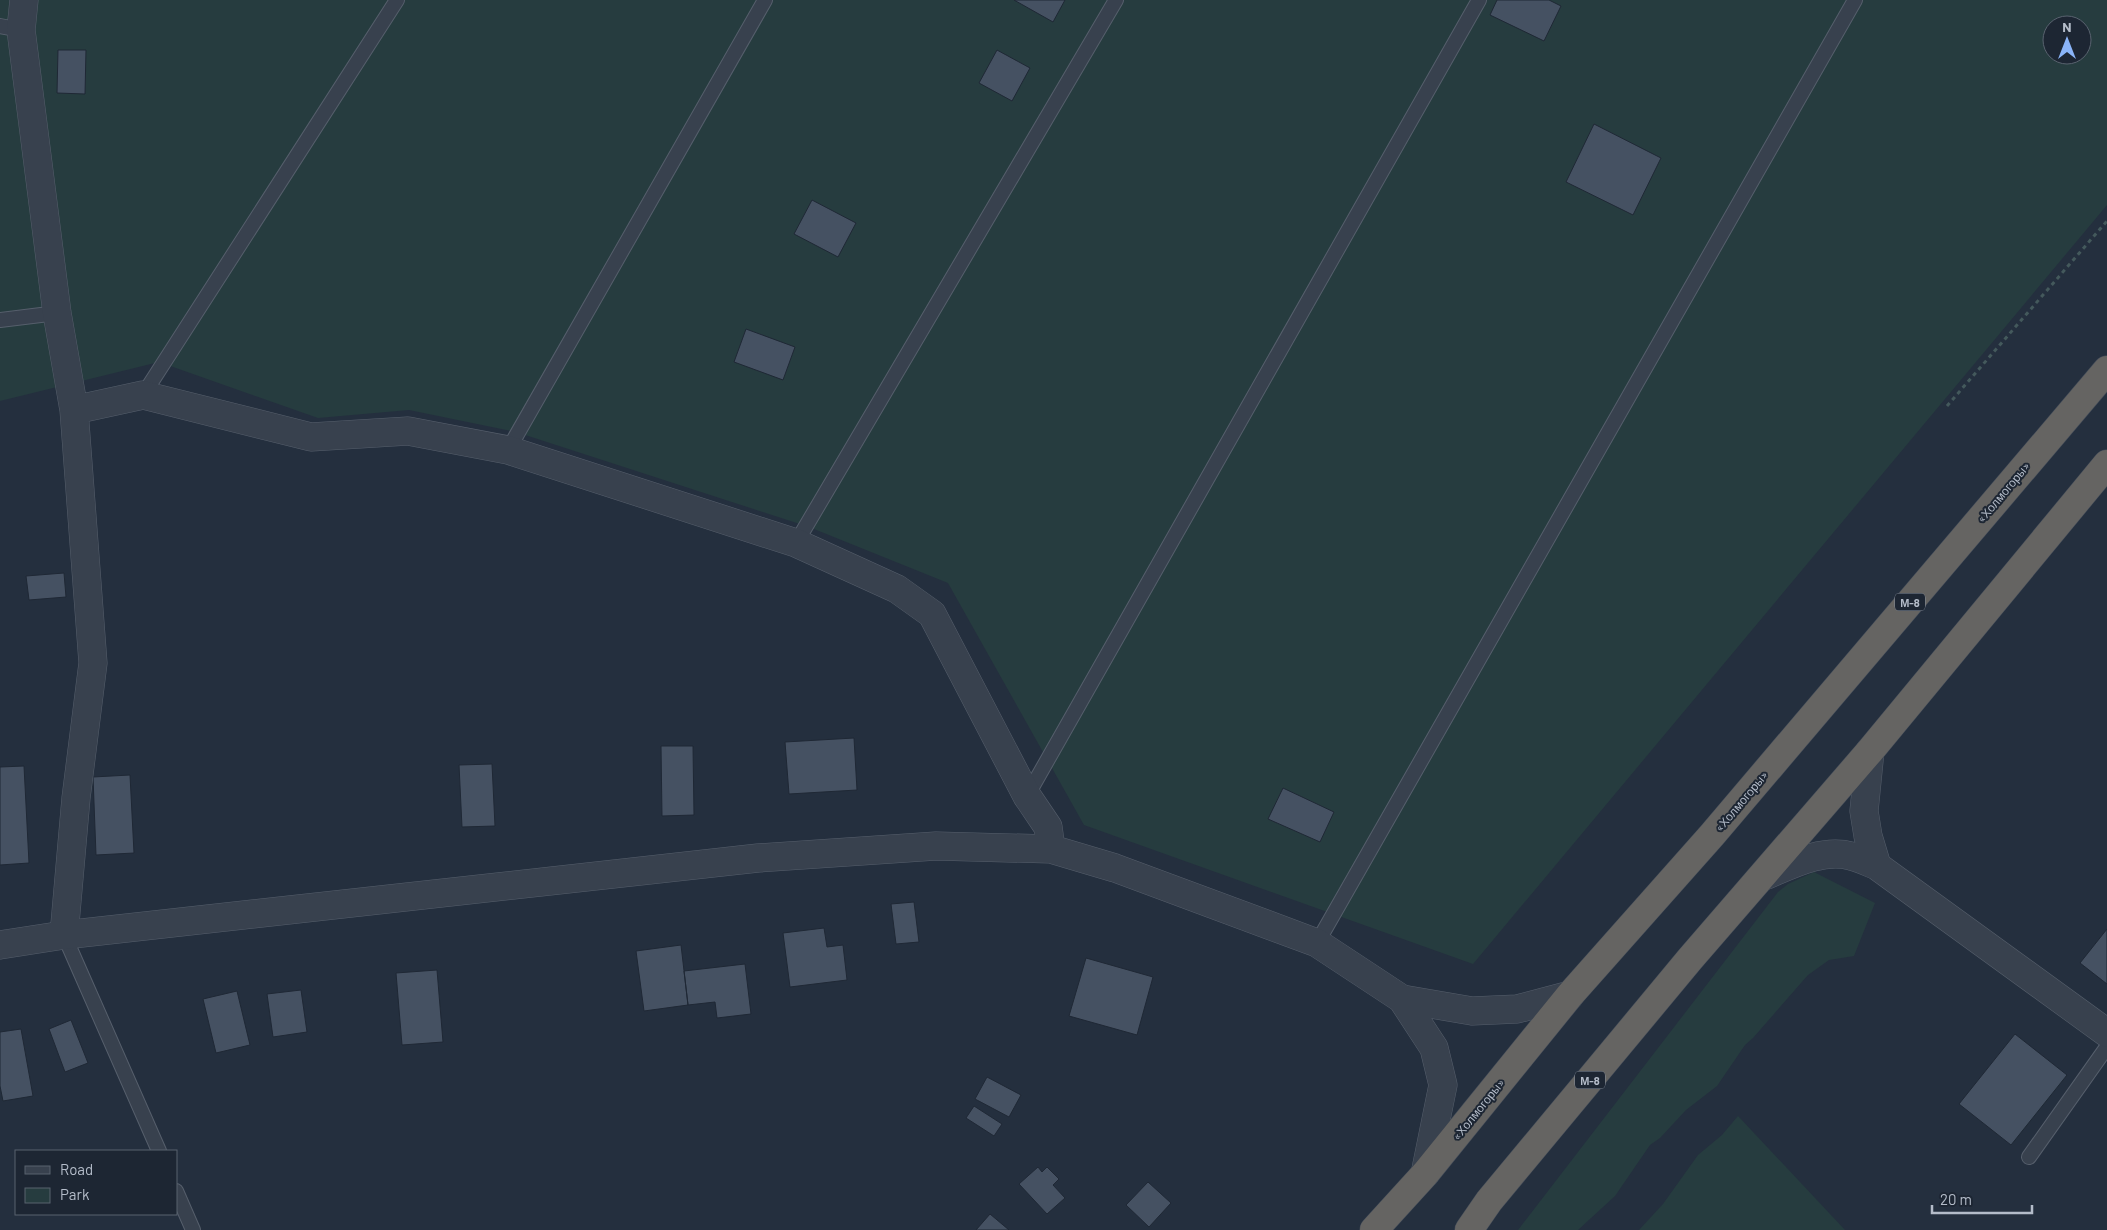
<svg xmlns="http://www.w3.org/2000/svg" width="2107" height="1230" font-family="Barlow,sans-serif">
<rect width="100%" height="100%" fill="#242f3e"/>
<!-- green -->
<path fill="#263c3f" fill-rule="evenodd" d="M0,0H2107V205L1473,964L1084,825L948,583L809,527L516,432L409,410L318,418L159,362L0,401ZM2052,25H2082V55H2052Z
M1814,872L1875,903L1854,956L1829,960L1808,975L1753,1038L1745,1045L1717,1086L1686,1110L1660,1138L1650,1145L1615,1196L1578,1230H1518L1778,892L1788,884Z
M1738,1116L1845,1230H1639L1663,1204L1698,1155L1722,1135Z"/>
<!-- building -->
<path fill="#455162" stroke="#1f2835" d="M1014,0H1065L1053,22Z
M1497,0H1549L1561,6L1544,41L1490,15Z
M58,50H86L85,94L57,93Z
M997,50L1030,68L1012,101L979,83Z
M1594,124L1661,158L1633,215L1566,182Z
M812,200L856,223L838,257L794,234Z
M746,329L795,347L783,380L734,362Z
M64,573L66,597L29,600L26,576Z
M854,738L857,790L789,794L785,742Z
M661,746H693L694,815L662,816Z
M492,764L495,826L462,827L459,765Z
M24,766L29,863L0,865V767Z
M130,775L134,853L96,855L93,777Z
M1283,788L1334,812L1320,842L1268,819Z
M914,902L919,942L896,944L891,904Z
M824,928L827,947L843,945L847,980L790,987L783,933Z
M2107,929V984L2080,963Z
M681,945L688,1005L644,1011L636,951Z
M1086,958L1153,977L1137,1035L1069,1016Z
M745,964L751,1014L717,1018L715,1002L688,1005L684,971Z
M437,970L443,1042L402,1045L396,973Z
M301,990L307,1032L273,1037L267,994Z
M237,991L250,1045L216,1053L203,999Z
M71,1020L88,1063L65,1072L49,1029Z
M21,1029L33,1096L3,1101L0,1086V1032Z
M2015,1034L2067,1075L2011,1145L1959,1104Z
M987,1077L1021,1095L1009,1117L975,1099Z
M974,1106L1002,1124L994,1136L966,1118Z
M1038,1167L1042,1172L1047,1167L1059,1179L1053,1185L1065,1198L1047,1214L1019,1184Z
M1148,1182L1171,1203L1149,1227L1126,1205Z
M990,1214L1009,1230H976Z"/>
<g fill="none" stroke-linecap="round" stroke-linejoin="round">
<defs>
<path id="service" d="M0,26L21,30
M0,320L57,313
M143,395L397,0
M508,450L765,0
M796,543L1116,0
M1027,796L1479,0
M64,935L159,1151
M1317,943L1855,0
M2029,1157L2107,1047
M176,1191L193,1230"/>
<path id="minor" d="M24,0L21,30L57,313L74,410L93,663L76,798L64,935
M74,410L143,395L311,437L408,431L508,450L796,543L897,589L932,614L1027,796L1048,827L1051,849
M1870,751L1864,811L1868,836L1877,866
M1762,877C1789,866 1821,848 1851,856C1860,858 1868,862 1877,866L2107,1033
M0,945L64,935L758,858L936,846L1051,849L1115,868L1317,943L1402,999L1434,1048L1443,1085L1425,1174
M1402,999L1472,1011L1517,1009L1570,995"/>
<path id="trunk" d="M1374,1230L1425,1174L1570,995L1712,835L2107,370
M1469,1230L1489,1201L1690,959L1870,751L2107,464"/>
</defs>
<!-- service casing -->
<use href="#service" stroke="#565f6c" stroke-width="16"/>
<!-- minor casing -->
<use href="#minor" stroke="#565f6c" stroke-width="29"/>
<!-- trunk casing -->
<use href="#trunk" stroke="#434c59" stroke-width="29"/>
<!-- path -->
<path stroke="#44595c" stroke-width="3" stroke-dasharray="4 4" stroke-linecap="butt" d="M1947,406L2107,221"/>
<!-- service -->
<use href="#service" stroke="#38414e" stroke-width="14"/>
<!-- minor -->
<use href="#minor" stroke="#38414e" stroke-width="28"/>
<!-- trunk -->
<use href="#trunk" stroke="#656462" stroke-width="28"/>
</g>
<g text-anchor="middle" dominant-baseline="central" stroke-width="4" stroke-linejoin="round" paint-order="stroke">
<!-- shield labels -->
<g fill="#1d2633" stroke="#878f9c" stroke-width="1">
<rect x="1895" y="593.5" width="30" height="17" rx="4"/>
<rect x="1575" y="1071.5" width="30" height="17" rx="4"/>
</g>
<g font-size="11" font-weight="bold" fill="#b4bcc9">
<text x="1910" y="602">М-8</text>
<text x="1590" y="1080">М-8</text>
</g>
<!-- street labels -->
<g font-size="12" fill="#b4bcc9" stroke="#1d2633">
<text transform="translate(2003 492) rotate(-50)">«Холмогоры»</text>
<text transform="translate(1741 801) rotate(-50)">«Холмогоры»</text>
<text transform="translate(1478 1109) rotate(-51)">«Холмогоры»</text>
</g>
</g>
<!-- legend -->
<rect x="15" y="1150" width="162" height="65" fill="#1d2633" stroke="#59626f"/>
<rect x="25" y="1166" width="25" height="8" fill="#38414e" stroke="#59626f"/>
<text x="60" y="1175" font-size="15" fill="#b4bcc9">Road</text>
<rect x="25" y="1188" width="25" height="15" fill="#263c3f" stroke="#59626f"/>
<text x="60" y="1200" font-size="15" fill="#b4bcc9">Park</text>
<!-- north arrow -->
<g transform="translate(2067 40)"><circle r="24" fill="#1d2633" stroke="#59626f"/>
<path d="M0-4L9 19L0 12L-9 19Z" fill="#8ab4f8"/>
<text y="-8" font-size="14" font-weight="bold" text-anchor="middle" fill="#b4bcc9">N</text>
</g>
<!-- scale -->
<path d="M1932 1205v8h100v-8" fill="none" stroke="#b4bcc9" stroke-width="2.5"/>
<text x="1940" y="1205" font-size="15" fill="#b4bcc9" stroke="#1d2633" stroke-width="4" paint-order="stroke">20 m</text>
</svg>
